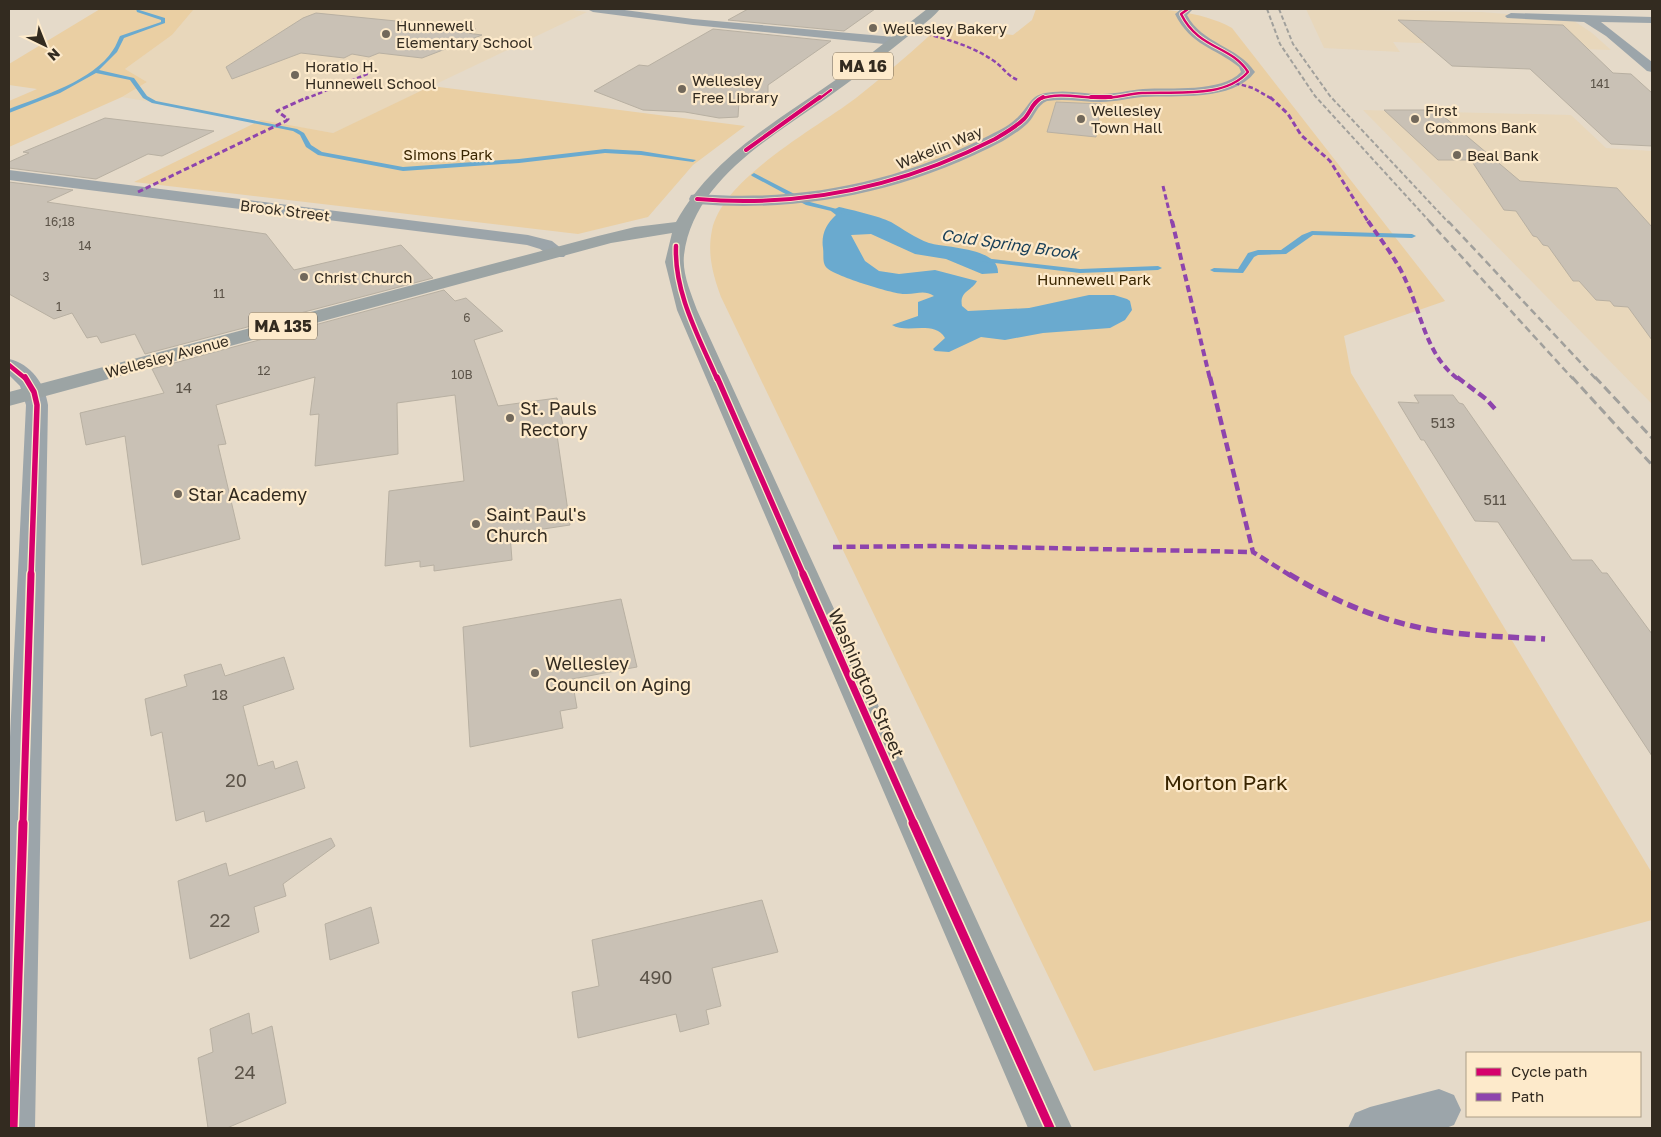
<svg xmlns="http://www.w3.org/2000/svg" width="1661" height="1137" font-family="'Golos Text',sans-serif">
<rect width="100%" height="100%" fill="#e5dac9"/>
<!-- built -->
<path fill="#e8d7bb" d="M194,9H565L587,12L333,133L122,97L147,82L125,69L172,35Z
M1306,9L1481,12L1571,19L1592,33L1611,50L1393,42L1400,52L1324,48Z
M1363,110L1571,115L1606,148L1652,151V404Z"/>
<!-- green -->
<path fill="#eacfa3" d="M100,9H194L172,35L125,69L147,82L122,97L9,147V101L37,89L9,85V64Z
M1036,9C1095,9 1181,0 1232,28L1445,301L1344,336L1351,373L1652,873V920L1094,1071L721,297C713,275 707,254 712,230C723,178 815,129 856,98C881,78 905,58 929,36L941,27L1013,35L1032,20Z
M431,86L745,126L693,165L648,217L578,234L134,182L261,120L333,133Z"/>
<!-- water -->
<path fill="#6aaacf" d="M839,207C852,210 879,216 891,222C903,229 915,238 929,243C945,248 999,247 998,273L982,274L946,259L915,254L871,234L851,235L865,261L879,271L899,274L935,270L977,281C972,291 959,291 962,306L968,311L1029,308L1089,295H1114L1127,299L1130,301L1132,310L1125,320L1110,328L1043,333L1005,340L981,337L949,352L935,351L933,349L945,338C935,320 906,334 892,325L918,316V302L934,296C923,289 916,295 904,294C893,294 831,275 826,267C822,262 824,254 823,248C821,235 826,224 836,215L831,211Z"/>
<g fill="none" stroke-linecap="round" stroke-linejoin="round">
<!-- stream -->
<path fill="#6aaacf" fill-rule="evenodd" d="M136,9L165,18V23L124,38L117,52L99,70L134,78L147,96L156,101L297,129L304,133L311,145L322,152L403,167L519,159L605,149L641,151L696,160L693,162L641,155L605,153L519,163L403,171L318,155L306,147L300,135L293,131L152,103L143,98L130,80L96,73L60,93L9,113V109C42,96 93,81 113,50C116,46 118,40 120,36L161,22V20L137,12Z
M754,173L810,202L852,213L848,215L806,205L752,176L751,175Z
M1312,231L1412,234L1416,236L1412,238L1313,235L1286,254L1258,255L1254,257L1243,273L1214,272L1210,270L1214,268L1238,269L1248,253L1258,250H1281L1302,235Z
M975,257L1080,269L1158,266L1162,268L1158,270L1080,273L978,261H975Z"/>
</g>
<!-- building -->
<path fill="#c9c1b5" stroke="#b8b0a2" d="M748,9H875L844,31L728,20Z
M316,13L476,29L467,33L482,35L422,58L379,53L369,57L352,54L344,58L301,53L232,79L226,67L303,18Z
M1398,20L1563,25L1613,73L1631,74L1652,93V146L1611,144L1530,69L1452,66Z
M713,29L831,41L768,85V93L739,101L738,117L719,118L685,112L643,110L594,91L639,65L648,66Z
M1056,102L1101,104L1096,137L1047,132Z
M1384,110H1436L1520,181L1617,188L1652,227V340L1628,307L1614,306L1610,301L1596,300L1579,281H1573L1548,246L1543,245L1537,237L1533,236L1516,211L1504,210L1471,160H1438Z
M105,118L214,131L162,156L148,154L96,179L9,168V162L29,153L23,152Z
M9,182L73,190L47,202L266,234L294,270L401,245L433,278L145,354L135,334L101,343L97,336L87,338L72,313L54,319L9,294Z
M444,290L455,301L466,298L503,331L474,340L498,406L557,398L565,434L557,435L570,525L510,534L512,560L434,571V565L420,567V561L385,566L389,491L464,481L455,395L397,403L398,454L315,466L319,414L310,415L315,377L216,405L226,444L218,445L240,539L142,565L125,436L86,445L80,413L164,393L152,369Z
M1414,395H1453L1459,403L1463,404L1572,560H1592L1602,573H1607L1652,634V756L1498,522L1475,521L1424,440H1421L1398,402L1419,403Z
M621,599L637,667L572,679L577,708L560,711L563,728L470,747L463,627Z
M284,657L294,689L243,706L258,766L273,761L275,769L297,761L305,788L206,822L204,811L176,821L162,732L151,736L145,699L187,686L184,675L221,664L225,676Z
M331,838L335,846L283,884L286,896L254,907L259,932L190,959L178,881L226,863L229,876Z
M762,900L778,952L712,968L721,1006L706,1010L709,1024L680,1032L676,1014L578,1038L572,992L599,986L592,940Z
M371,907L379,943L330,960L325,924Z
M249,1013L252,1034L272,1026L286,1103L227,1128H208L198,1058L213,1052L210,1029Z"/>
<g fill="none" stroke-linecap="round" stroke-linejoin="round">
<!-- minor -->
<path fill="#9ca5aa" fill-rule="evenodd" d="M587,9H617L693,19L894,37L900,41L894,45L693,25L593,12Z
M1181,9H1193L1187,15C1202,44 1238,46 1255,72C1233,102 1175,95 1143,97C1129,98 1115,102 1101,102C1083,102 1065,98 1047,101C1037,105 1035,116 1028,123C1021,130 1011,136 1003,141C908,191 804,213 697,204L691,203L689,199L691,195L697,194C801,202 896,183 990,135C1000,130 1010,125 1018,117C1032,103 1029,94 1053,92C1069,90 1085,94 1102,94C1116,94 1129,90 1143,89C1171,87 1221,93 1241,72L1239,67C1214,47 1191,46 1175,14Z
M1511,13L1652,17V23L1601,22L1652,62V72L1647,71L1606,36L1584,22L1507,18L1505,16Z
M9,170L528,235L552,241L567,253L564,257H552L540,249L527,245L9,180Z
M9,359C31,364 45,384 48,405L35,1128H9V758L26,405L20,386L9,375Z
M1439,1089L1454,1095L1461,1110L1454,1125L1446,1128H1348L1355,1113L1370,1107Z"/>
<!-- major -->
<path fill="#9ca4a4" fill-rule="evenodd" d="M927,9H940C930,21 914,31 902,41C877,61 851,81 824,100C768,139 693,182 684,255C682,274 691,293 697,310L1072,1128H1028L677,310L665,262L672,233L611,243L9,406V392L598,236L635,227L676,222C713,156 777,121 837,79C868,57 897,32 927,9Z"/>
<!-- rail-far2 -->
<path stroke="#a1a09c" stroke-width="2" stroke-dasharray="4.5 2.5" stroke-linecap="butt" d="M1267,9L1280,44L1315,96L1431,223
M1279,9L1293,44L1330,96L1449,223"/>
<!-- rail-far1 -->
<path stroke="#a1a09c" stroke-width="2.5" stroke-dasharray="7 4" stroke-linecap="butt" d="M1429,221L1573,379
M1448,221L1596,379"/>
<!-- rail -->
<path stroke="#a1a09c" stroke-width="3" stroke-dasharray="9 4.5" stroke-linecap="butt" d="M1572,377L1652,465
M1595,377L1652,438"/>
<!-- quiet-far4 -->
<path stroke="#8e44ad" stroke-width="2.5" stroke-dasharray="4.5 2.5" stroke-linecap="butt" d="M927,34C950,40 974,47 994,61C1003,67 1007,76 1018,80
M1235,83L1253,88L1272,99
M305,99L375,71"/>
<!-- quiet-far3 -->
<path stroke="#8e44ad" stroke-width="3" stroke-dasharray="5.5 3" stroke-linecap="butt" d="M1270,97L1288,114L1301,135L1330,161L1369,223
M1163,186L1172,223
M138,192L286,121L288,119L277,111L308,97"/>
<!-- quiet-far2 -->
<path stroke="#8e44ad" stroke-width="4" stroke-dasharray="7 4" stroke-linecap="butt" d="M1172,221L1210,379
M1368,221C1381,240 1397,260 1406,281C1422,315 1426,355 1458,379"/>
<!-- quiet-far1 -->
<path stroke="#8e44ad" stroke-width="4.5" stroke-dasharray="9 4.5" stroke-linecap="butt" d="M1210,377L1253,552L1291,576
M1457,377L1486,399L1497,411
M833,547L938,546L1253,552"/>
<!-- quiet -->
<path stroke="#8e44ad" stroke-width="5.5" stroke-dasharray="11 5.5" stroke-linecap="butt" d="M1289,574C1335,602 1386,623 1438,631C1474,636 1509,637 1545,639"/>
<defs>
<path id="cycleway-far5" d="M819,99L831,90
M1040,99C1059,92 1081,98 1101,98C1115,98 1128,94 1142,93C1175,91 1224,99 1248,72C1231,45 1199,50 1181,14L1188,9"/>
<path id="cycleway-far4" d="M1091,97H1111
M746,150L820,97
M697,199C802,208 901,187 995,139C1005,133 1016,127 1024,119C1031,112 1032,102 1043,97"/>
<path id="cycleway-far3" d="M676,246C674,293 699,337 717,379
M9,365L26,379"/>
<path id="cycleway-far2" d="M25,377L34,392L37,405L31,576
M717,377L804,576"/>
<path id="cycleway-far1" d="M803,574L914,824
M23,824L31,574"/>
<path id="cycleway" d="M913,823L1050,1128
M13,1128L23,823"/>
</defs>
<!-- cycleway-far5 casing -->
<use href="#cycleway-far5" stroke="#fdeacb" stroke-width="4"/>
<!-- cycleway-far4 casing -->
<use href="#cycleway-far4" stroke="#fdeacb" stroke-width="5.5"/>
<!-- cycleway-far3 casing -->
<use href="#cycleway-far3" stroke="#fdeacb" stroke-width="7"/>
<!-- cycleway-far2 casing -->
<use href="#cycleway-far2" stroke="#fdeacb" stroke-width="8"/>
<!-- cycleway-far1 casing -->
<use href="#cycleway-far1" stroke="#fdeacb" stroke-width="10"/>
<!-- cycleway casing -->
<use href="#cycleway" stroke="#fdeacb" stroke-width="12"/>
<!-- cycleway-far5 -->
<use href="#cycleway-far5" stroke="#d6006c" stroke-width="2.5"/>
<!-- cycleway-far4 -->
<use href="#cycleway-far4" stroke="#d6006c" stroke-width="4"/>
<!-- cycleway-far3 -->
<use href="#cycleway-far3" stroke="#d6006c" stroke-width="4.5"/>
<!-- cycleway-far2 -->
<use href="#cycleway-far2" stroke="#d6006c" stroke-width="5.5"/>
<!-- cycleway-far1 -->
<use href="#cycleway-far1" stroke="#d6006c" stroke-width="7"/>
<!-- cycleway -->
<use href="#cycleway" stroke="#d6006c" stroke-width="9"/>
</g>
<!-- markers -->
<g fill="#71685b" stroke="#fdeacb" stroke-width="2">
<circle cx="873" cy="28" r="5"/>
<circle cx="386" cy="34" r="5"/>
<circle cx="295" cy="75" r="5"/>
<circle cx="682" cy="89" r="5"/>
<circle cx="1081" cy="119" r="5"/>
<circle cx="1415" cy="119" r="5"/>
<circle cx="1457" cy="155" r="5"/>
<circle cx="304" cy="277" r="5"/>
<circle cx="510" cy="418" r="5"/>
<circle cx="178" cy="494" r="5"/>
<circle cx="476" cy="524" r="5"/>
<circle cx="535" cy="673" r="5"/>
</g>
<g text-anchor="middle" dominant-baseline="central" stroke-width="4.5" stroke-linejoin="round" paint-order="stroke">
<!-- far-number labels -->
<g font-size="12" fill="#5b5348">
<text x="1600" y="83">141</text>
<text x="60" y="221">16;18</text>
<text x="85" y="245">14</text>
<text x="46" y="276">3</text>
<text x="219" y="293">11</text>
<text x="59" y="306">1</text>
<text x="467" y="317">6</text>
<text x="264" y="370">12</text>
<text x="462" y="374">10B</text>
</g>
<!-- far-poi labels -->
<g font-size="15" fill="#332b20" stroke="#fdeacb" text-anchor="start">
<text x="396" y="25">Hunnewell<tspan x="396" dy="17">Elementary School</tspan></text>
<text x="883" y="28">Wellesley Bakery</text>
<text x="305" y="66">Horatio H.<tspan x="305" dy="17">Hunnewell School</tspan></text>
<text x="692" y="80">Wellesley<tspan x="692" dy="17">Free Library</tspan></text>
<text x="1091" y="110">Wellesley<tspan x="1091" dy="17">Town Hall</tspan></text>
<text x="1425" y="110">First<tspan x="1425" dy="17">Commons Bank</tspan></text>
<text x="1467" y="155">Beal Bank</text>
<text x="314" y="277">Christ Church</text>
</g>
<!-- far-street labels -->
<g font-size="15" fill="#332b20" stroke="#fdeacb">
<text transform="translate(939 147) rotate(-22)">Wakelin Way</text>
<text transform="translate(285 210) rotate(7)">Brook Street</text>
<text transform="translate(167 356) rotate(-15)">Wellesley Avenue</text>
</g>
<!-- far-park labels -->
<g font-size="15" fill="#392500" stroke="#fdeacb">
<text x="448" y="154">Simons Park</text>
<text x="1094" y="279">Hunnewell Park</text>
</g>
<!-- number labels -->
<g font-size="15" fill="#5b5348">
<text x="184" y="387">14</text>
<text x="1443" y="422">513</text>
<text x="1495" y="499">511</text>
<text x="220" y="694">18</text>
</g>
<!-- shield labels -->
<g fill="#fdeacb" stroke="#706453" stroke-width="1">
<rect x="833" y="52.5" width="60" height="27" rx="4"/>
<rect x="249" y="312.5" width="68" height="27" rx="4"/>
</g>
<g font-size="16" font-weight="bold" fill="#332b20">
<text x="863" y="66">MA 16</text>
<text x="283" y="326">MA 135</text>
</g>
<!-- far-water labels -->
<g font-size="16" font-style="italic" fill="#173e57" stroke="#fdeacb">
<text transform="translate(1010 244) rotate(8)">Cold Spring Brook</text>
</g>
<!-- poi labels -->
<g font-size="18" fill="#332b20" stroke="#fdeacb" text-anchor="start">
<text x="520" y="408">St. Pauls<tspan x="520" dy="21">Rectory</tspan></text>
<text x="188" y="494">Star Academy</text>
<text x="486" y="514">Saint Paul's<tspan x="486" dy="21">Church</tspan></text>
<text x="545" y="663">Wellesley<tspan x="545" dy="21">Council on Aging</tspan></text>
</g>
<!-- street labels -->
<g font-size="18" fill="#332b20" stroke="#fdeacb">
<text transform="translate(867 683) rotate(66)">Washington Street</text>
</g>
<!-- near-number labels -->
<g font-size="18" fill="#5b5348">
<text x="236" y="780">20</text>
<text x="220" y="920">22</text>
<text x="656" y="977">490</text>
<text x="245" y="1072">24</text>
</g>
<!-- near-park labels -->
<g font-size="21" fill="#392500" stroke="#fdeacb">
<text x="1226" y="782">Morton Park</text>
</g>
</g>
<!-- border -->
<rect width="1661" height="1137" fill="none" stroke="#332b20" stroke-width="20"/>
<!-- legend -->
<rect x="1466" y="1052" width="175" height="65" fill="#fdeacb" stroke="#ac9e87"/>
<rect x="1476" y="1068" width="25" height="8" fill="#d6006c" stroke="#ac9e87"/>
<text x="1511" y="1077" font-size="15" fill="#332b20">Cycle path</text>
<rect x="1476" y="1093" width="25" height="8" fill="#8e44ad" stroke="#ac9e87"/>
<text x="1511" y="1102" font-size="15" fill="#332b20">Path</text>
<!-- north arrow -->
<g transform="translate(45 45) rotate(137)" stroke="#fdeacb" stroke-width="4" paint-order="stroke">
<path d="M0-4L9 19L0 12L-9 19Z" fill="#332b20"/>
<text y="-8" font-size="14" font-weight="bold" text-anchor="middle" fill="#332b20">N</text>
</g>
</svg>
